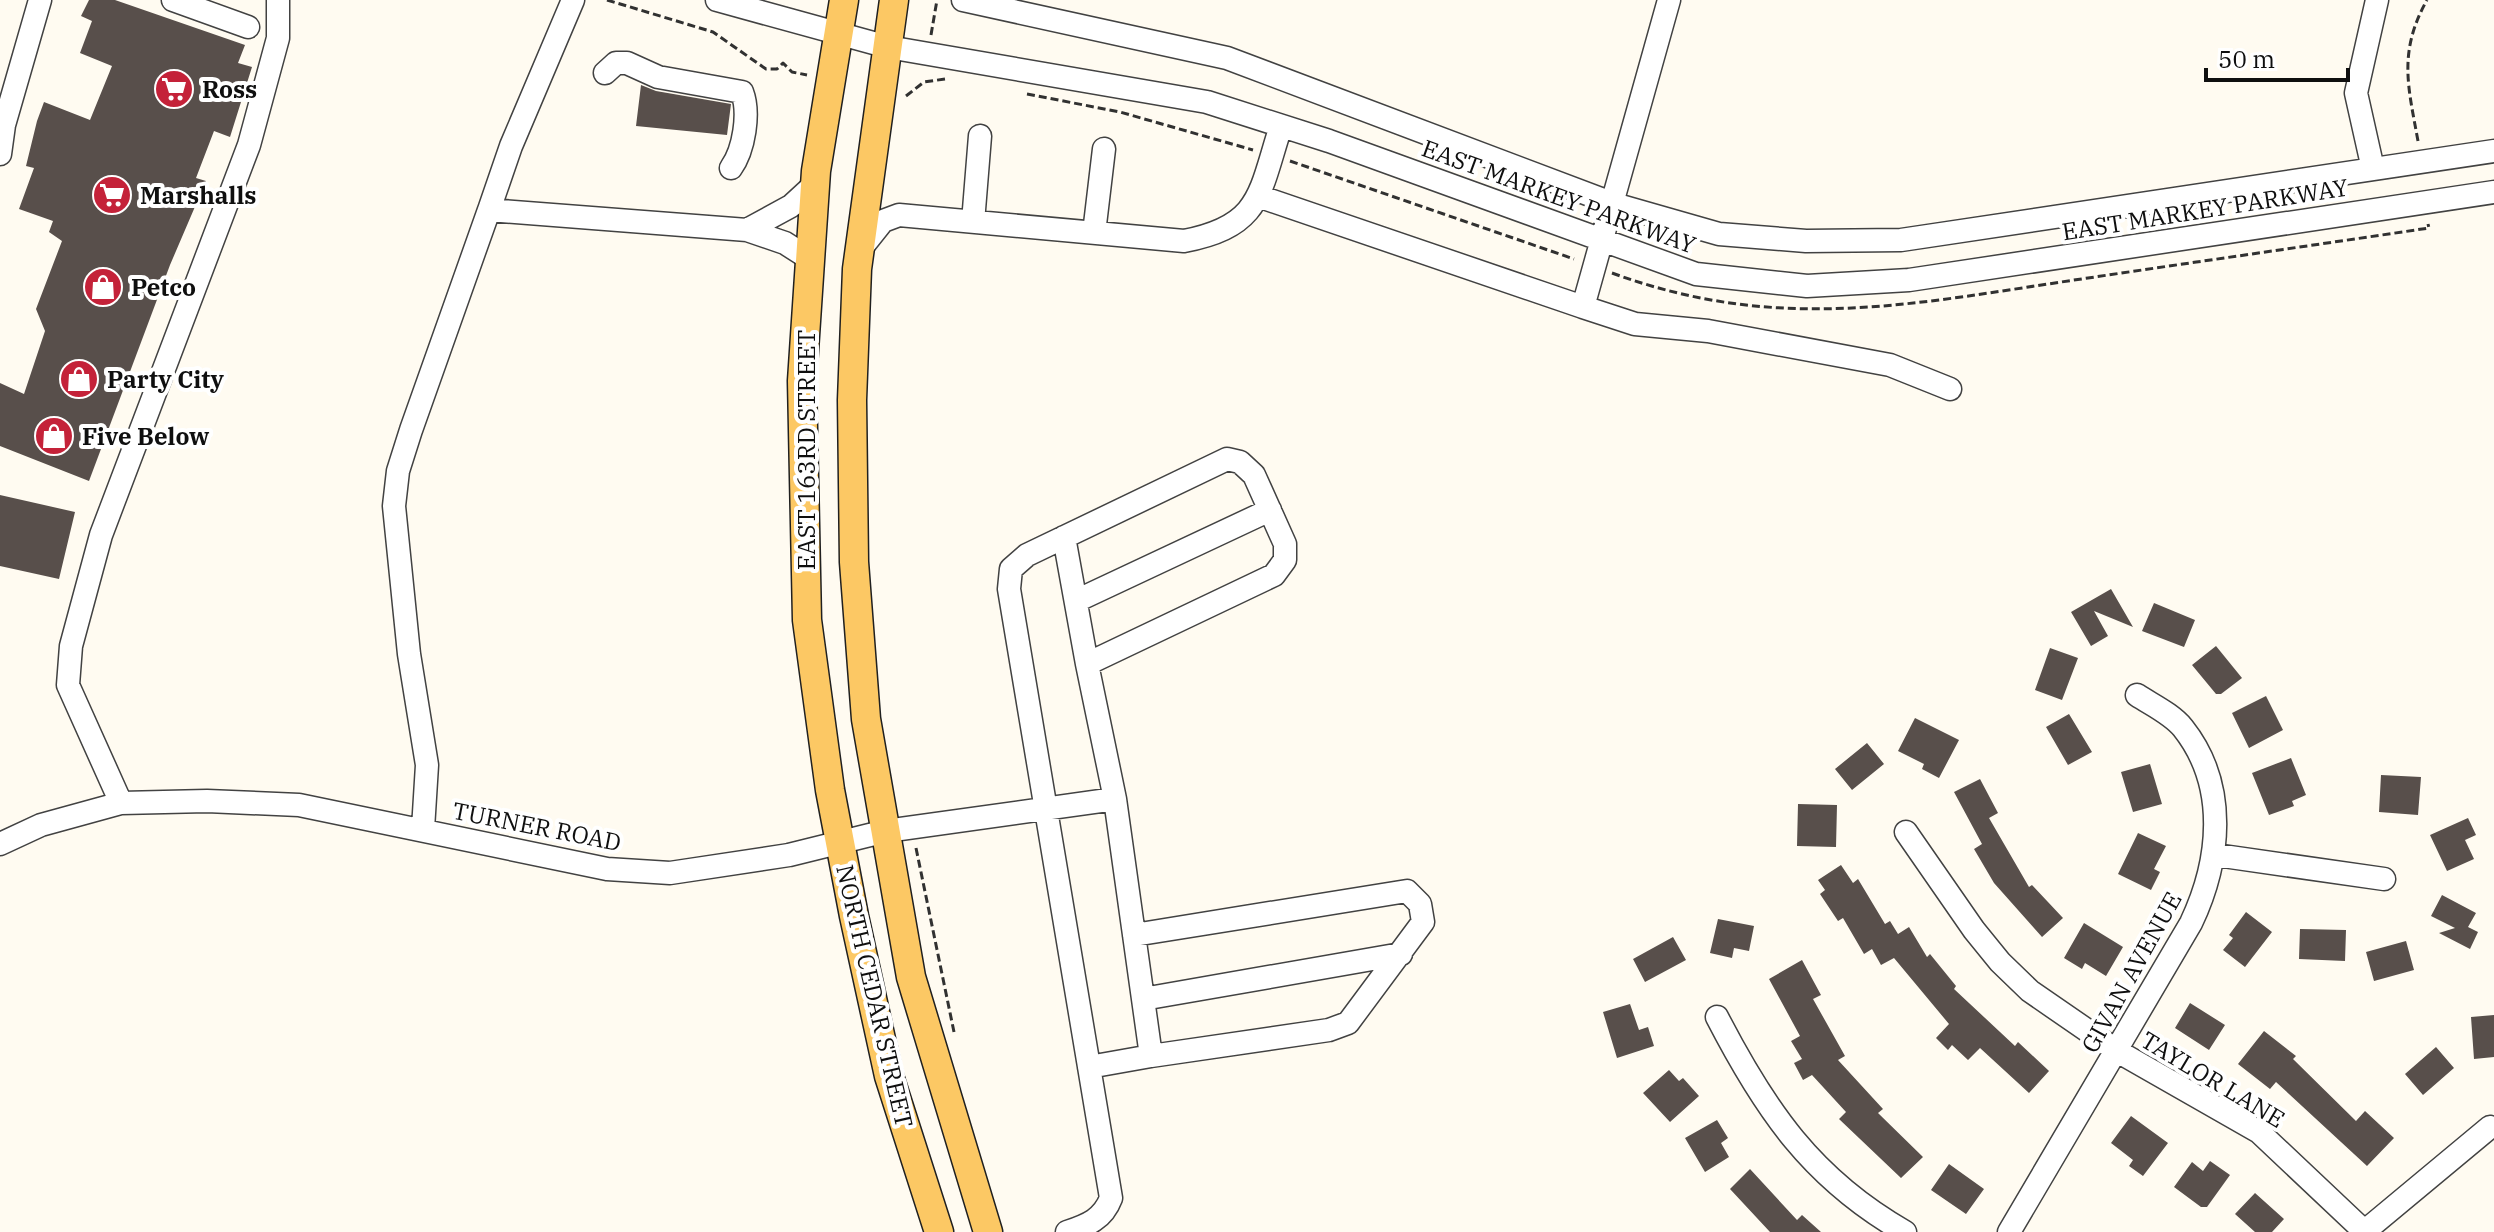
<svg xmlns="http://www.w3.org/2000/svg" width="2494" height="1232" font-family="'IBM Plex Serif',serif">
<rect width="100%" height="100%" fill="#fffbf1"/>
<!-- building -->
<path fill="#584f4b" d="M89,0H115L245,45L238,63L252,67L230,137L214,131L196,178L206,181L170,265L89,481L0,446V383L24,394L45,331L36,309L62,241L49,232L53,221L19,209L34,168L26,166L37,121L44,102L90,120L112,66L80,53L92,21L81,16Z
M641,85L656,91L731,104L727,135L636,126Z
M0,495L75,512L59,579L0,566Z
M2111,589L2133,627L2094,611L2108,636L2091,646L2071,612Z
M2154,603L2195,620L2184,647L2142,631Z
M2216,646L2242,678L2221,694H2216L2192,665Z
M2050,648L2078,658L2062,700L2035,690Z
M2266,696L2283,730L2249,748L2232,713Z
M2069,714L2092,752L2068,765L2046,727Z
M1915,718L1959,740L1939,778L1922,769L1924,764L1898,751Z
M1867,743L1884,764L1852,790L1835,769Z
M2291,758L2306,795L2292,801L2294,806L2269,815L2252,773Z
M2150,764L2162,804L2133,812L2121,772Z
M2381,775L2421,777L2418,815L2379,812Z
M1980,779L1998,813L1989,818L2029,887L2032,885L2063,918L2042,937L1994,883L1974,849L1982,844L1954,792Z
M1798,804L1837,805L1836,847L1797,846Z
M2468,818L2476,835L2465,840L2474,859L2447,871L2430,835Z
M2138,833L2166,846L2154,869L2160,872L2151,890L2118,874Z
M1841,865L1853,883L1858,879L1885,924L1890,921L1898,934L1909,927L1927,957L1930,954L1956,986L1954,989L2015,1046L2018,1042L2049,1071L2029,1093L1980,1048L1968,1060L1952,1045L1948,1050L1936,1038L1949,1024L1894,958L1881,965L1872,949L1864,954L1843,918L1838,921L1820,894L1825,890L1818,880Z
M2442,895L2476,913L2468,927L2478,932L2470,949L2439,933L2455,928L2431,916Z
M2246,912L2272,932L2245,967L2223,950L2233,938L2229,935Z
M1718,919L1754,926L1749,951L1734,948L1732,958L1710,953Z
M2084,923L2123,947L2106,976L2085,963L2082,969L2064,958Z
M2300,929L2346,930L2345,961L2299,959Z
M1673,937L1686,960L1645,982L1633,959Z
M2406,941L2414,970L2374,981L2366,952Z
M1802,960L1821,995L1813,999L1845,1056L1838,1060L1883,1109L1878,1113L1923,1157L1901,1178L1839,1119L1846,1112L1812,1075L1803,1080L1794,1063L1802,1059L1791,1041L1800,1036L1769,979Z
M2190,1003L2225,1025L2209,1050L2175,1028Z
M1630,1004L1639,1030L1648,1027L1654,1046L1617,1058L1603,1012Z
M2494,1015V1057L2474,1059L2471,1017Z
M2264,1031L2296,1056L2293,1059L2356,1121L2365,1111L2394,1138L2367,1166L2276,1082L2270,1089L2238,1064Z
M2436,1047L2454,1068L2423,1095L2405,1074Z
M1669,1070L1679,1081L1683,1078L1699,1096L1670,1122L1643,1093Z
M2131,1116L2168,1143L2143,1176L2129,1166L2133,1160L2111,1143Z
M1717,1120L1728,1138L1721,1143L1729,1157L1705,1172L1685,1138Z
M2210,1161L2230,1175L2207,1207H2201L2174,1187L2192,1162L2203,1171Z
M1949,1164L1984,1189L1966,1214L1931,1190Z
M1750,1169L1797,1220L1802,1215L1821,1232H1770L1730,1189Z
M2255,1193L2284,1219L2272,1232H2255L2235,1214Z"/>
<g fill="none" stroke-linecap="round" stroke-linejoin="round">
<defs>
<path id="minor" d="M173,0L248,27
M573,0L511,146L489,210L747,230L785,243L810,259
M717,0L888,47L1207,102L1329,141L1696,274L1807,286L1909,280L2494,192
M963,0L1227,58L1614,204L1719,234L1806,241L1901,240L2494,151
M605,73L616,63H627L658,77L742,92C750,113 744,150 731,168
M0,154L4,125L40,0
M2373,169L2356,93L2377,0
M1258,196L1583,307L1669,0
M973,222L980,136
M747,230L791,206L816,183
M1094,233L1104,149
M859,251L883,221L899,215L1184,241C1262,226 1259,193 1281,126
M1583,307L1635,324L1708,331L1890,365L1950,389
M1064,537L1087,664
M1076,601L1270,510
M121,803L68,685L71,646L101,535L249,145L278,38V0
M423,829L427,765L409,654L394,506L398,471L411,430L489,210
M1906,832L1974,930L2000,962L2030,991L2117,1051L2259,1132L2365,1232
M0,844L41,825L121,803L207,801L299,805L607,869L670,873L789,855L886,831L1115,799
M2216,855L2384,879
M1134,935L1407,891L1420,904L1423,922L1348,1023L1329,1030L1151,1056
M1143,999L1401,954
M1717,1017C1765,1110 1812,1179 1905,1232
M2365,1231L2490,1127
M1067,1232C1088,1225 1103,1219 1111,1198L1009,589L1011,569L1027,555L1227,459L1240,462L1254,475L1285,544V560L1274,575L1087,664L1115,799L1151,1056L1089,1067
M2009,1232L2191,923C2220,862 2229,786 2183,728C2172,714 2152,705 2137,695"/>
<path id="major" d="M844,0L816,171L802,381L807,620L830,790L854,916L889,1076L939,1232
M894,0L857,269L852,400L854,562L866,719L911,977L988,1232"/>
</defs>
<!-- minor casing -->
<use href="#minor" stroke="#424242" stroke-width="25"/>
<!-- major casing -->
<use href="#major" stroke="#202020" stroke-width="31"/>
<!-- path -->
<path stroke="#313131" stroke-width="3" stroke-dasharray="8 4" stroke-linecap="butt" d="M607,0L713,32L766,69H777L783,63L792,72L807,75
M931,35L937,0
M1027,94L1120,112L1253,150
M906,96L924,82L945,79
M2418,141C2408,86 2398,52 2427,0
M1290,161L1574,259
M1612,273C1781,335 1916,303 2088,278C2202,261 2315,245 2429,228L2428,224
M916,848L954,1032"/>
<!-- minor -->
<use href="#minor" stroke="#fff" stroke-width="22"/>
<!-- major -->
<use href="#major" stroke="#fcc864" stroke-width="28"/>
</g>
<!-- icons -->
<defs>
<symbol id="supermarket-disc" viewBox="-11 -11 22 22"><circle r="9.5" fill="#c42239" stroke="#fff"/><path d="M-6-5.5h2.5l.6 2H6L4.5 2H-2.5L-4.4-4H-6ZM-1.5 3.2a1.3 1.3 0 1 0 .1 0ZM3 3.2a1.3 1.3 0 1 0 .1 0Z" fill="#fff"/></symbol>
<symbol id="shop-disc" viewBox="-11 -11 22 22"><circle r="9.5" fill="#c42239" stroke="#fff"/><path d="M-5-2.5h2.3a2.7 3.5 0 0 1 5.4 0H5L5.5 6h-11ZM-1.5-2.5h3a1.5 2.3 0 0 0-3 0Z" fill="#fff"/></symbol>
</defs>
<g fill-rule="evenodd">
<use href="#supermarket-disc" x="152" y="67" width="44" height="44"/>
<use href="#supermarket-disc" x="90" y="173" width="44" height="44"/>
<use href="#shop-disc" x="81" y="265" width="44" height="44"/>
<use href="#shop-disc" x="57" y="357" width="44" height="44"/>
<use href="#shop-disc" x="32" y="414" width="44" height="44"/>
</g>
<g text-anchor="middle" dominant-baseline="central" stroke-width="8" stroke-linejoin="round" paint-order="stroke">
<!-- poi labels -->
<g font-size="24" font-weight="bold" fill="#0f0f0f" stroke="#fff" text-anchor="start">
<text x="202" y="89">Ross</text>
<text x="140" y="195">Marshalls</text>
<text x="131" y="287">Petco</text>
<text x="107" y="379">Party City</text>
<text x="82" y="436">Five Below</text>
</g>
<!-- street labels -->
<g font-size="24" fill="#0f0f0f" stroke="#fff">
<text transform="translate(1559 196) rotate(20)">EAST MARKEY PARKWAY</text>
<text transform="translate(2205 209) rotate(-9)">EAST MARKEY PARKWAY</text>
<text transform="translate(806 450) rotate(-90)">EAST 163RD STREET</text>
<text transform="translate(537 826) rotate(11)">TURNER ROAD</text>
<text transform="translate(2131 972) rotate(-61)">GIVAN AVENUE</text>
<text transform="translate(875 996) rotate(77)">NORTH CEDAR STREET</text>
<text transform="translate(2213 1079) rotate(31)">TAYLOR LANE</text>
</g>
</g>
<!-- scale -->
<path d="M2206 68v12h142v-12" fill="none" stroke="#0f0f0f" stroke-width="4"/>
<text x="2218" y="68" font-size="24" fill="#0f0f0f" stroke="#ffffff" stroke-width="6" paint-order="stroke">50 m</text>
</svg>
